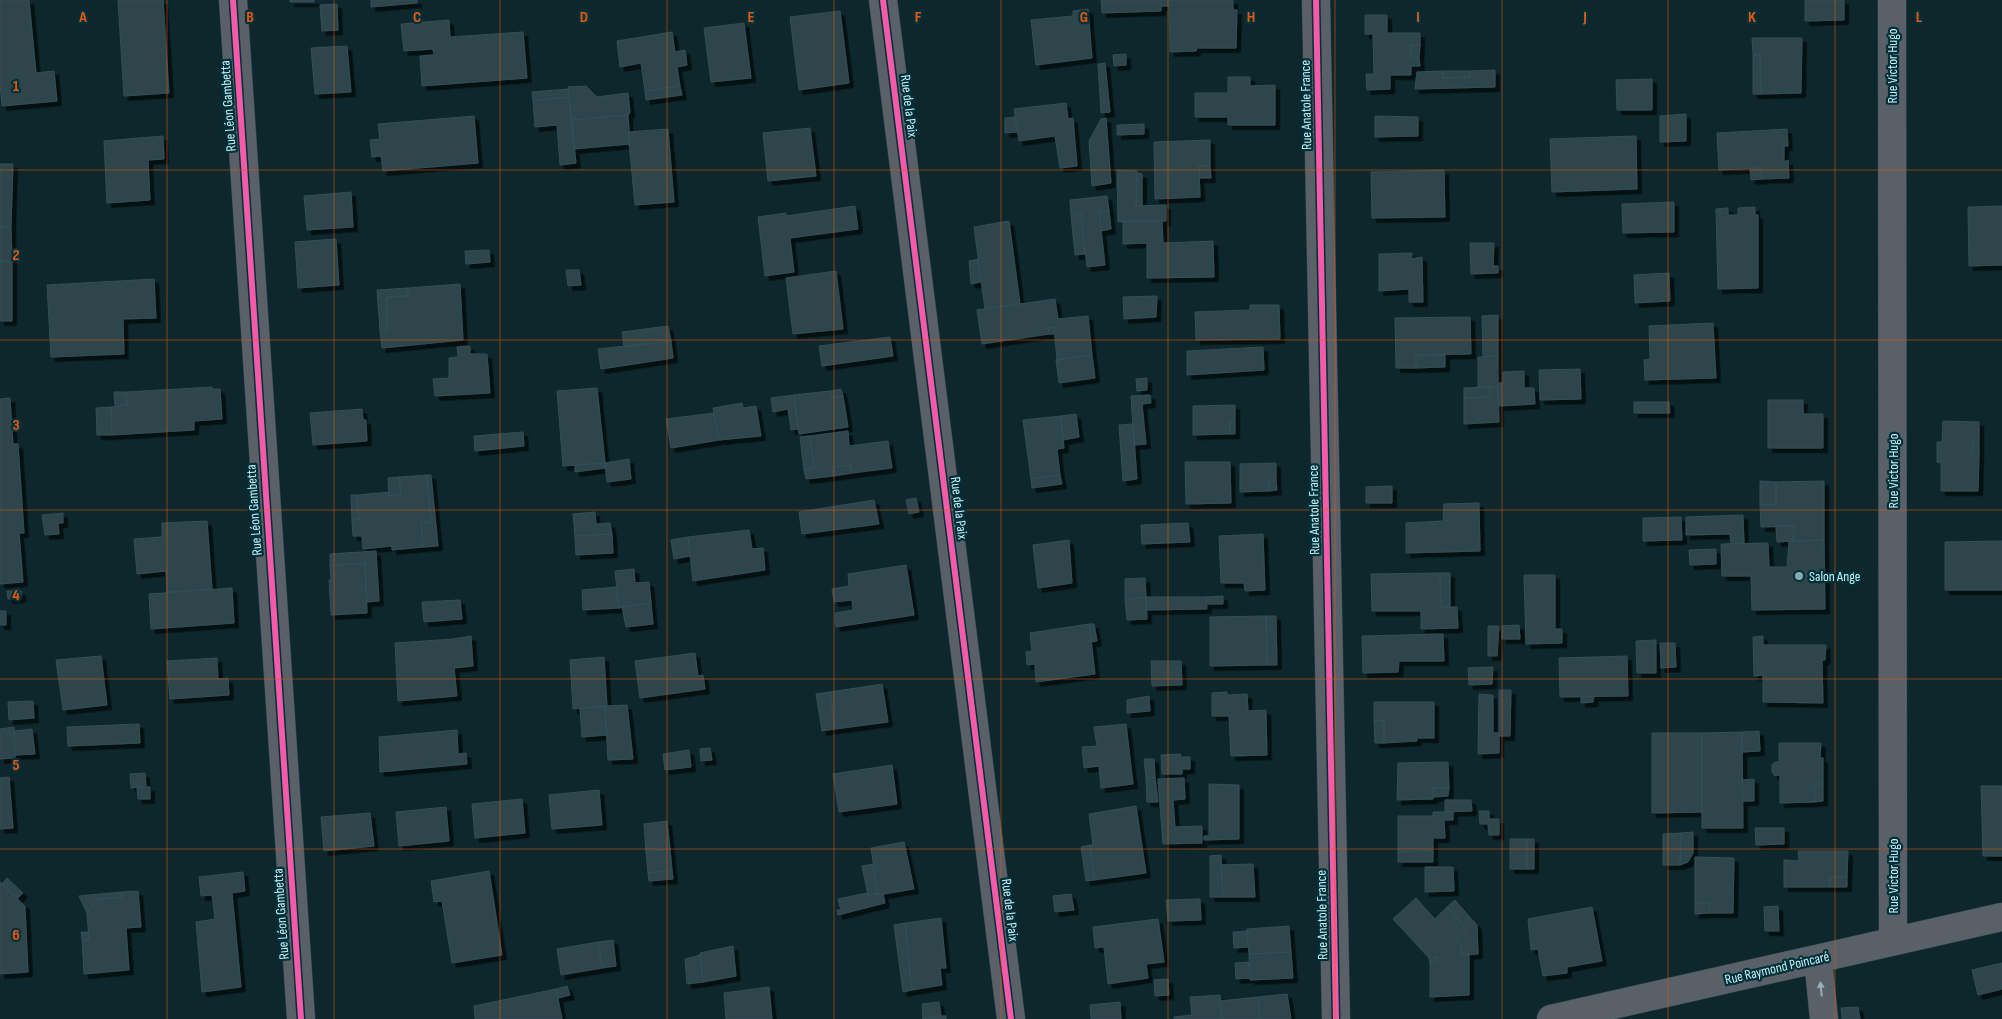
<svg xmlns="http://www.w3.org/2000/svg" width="2002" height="1019" font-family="'Sofia Sans Condensed',sans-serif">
<defs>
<filter id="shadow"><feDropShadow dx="4.5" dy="4.5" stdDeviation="0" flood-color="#0009"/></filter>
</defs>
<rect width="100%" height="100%" fill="#0d272c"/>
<!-- building -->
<path fill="#2d454c" stroke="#344e57" filter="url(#shadow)" d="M0,0H29L36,73L54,71L57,101L2,106L0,84Z
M118,0H163L169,93L124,96Z
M290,0H314V2H290Z
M371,0H417V3L371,7Z
M1101,0H1161V11L1102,13Z
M1161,0H1233V10H1237L1236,48H1197L1196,51L1170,52L1169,6H1161Z
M1805,0H1844V20L1805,21Z
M337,4L338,30L322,31L320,5Z
M1088,9L1092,58L1036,65L1031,20L1073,16V11Z
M840,11L849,83L799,90L790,17Z
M1365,15H1387V33H1420V45H1411V58H1419L1420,66H1411V75H1390V89L1367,90L1366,74H1374L1373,34H1365Z
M449,20L450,37L523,32L527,78L422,86L420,56L434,55L433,49L404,51L401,24Z
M744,23L751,78L711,82L704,28Z
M672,32L675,52L685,50L687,65L677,67L680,86L645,91L641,63L620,67L617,41Z
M1752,38H1802L1801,93L1761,94L1760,55H1753Z
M1411,45H1420L1419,58H1411Z
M347,46L351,92L315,94L311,48Z
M1126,54V65L1114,66L1113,55Z
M1753,55H1760L1761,94H1753Z
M1105,63L1110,112L1101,113L1098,64Z
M1495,70V87L1415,89L1417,72L1443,71L1442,78L1470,77V71Z
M1443,71H1470V77L1442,78Z
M1228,77H1250V86L1275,85V125H1228V117H1195V93H1228Z
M1652,79V110H1617L1616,80Z
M586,86L597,97L628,93L630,113L628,115L571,120L568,87Z
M680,86L682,95L646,100L645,91Z
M568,89L569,97L533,101L532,92Z
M569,97L576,163L560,165L557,125L535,127L533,101Z
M1066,103L1068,119L1073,118L1077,166L1060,168L1055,136L1019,141L1014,109Z
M1686,114V141L1660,142V116Z
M628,115L630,144L574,149L571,120Z
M474,116L478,163L383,171L381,156L372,157L370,140L380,139L378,124Z
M1375,116L1418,117V136L1375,137Z
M1015,117L1017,132L1005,133V118Z
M1106,118L1111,183L1092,186L1089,141L1101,119Z
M1144,124V134L1117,135V125Z
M810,128L816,176L768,181L763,133Z
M668,129L674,202L635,205L628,132Z
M1787,129L1788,146H1784V162L1788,160L1789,178L1762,179L1761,168L1719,170L1717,133Z
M163,136L164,159L148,160L150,200L107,203L104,141Z
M1636,136L1637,189L1552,192L1550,139Z
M1210,140V166H1199L1200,197L1155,199L1154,142Z
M0,164H13L11,227H0Z
M1199,166H1210L1211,178H1200Z
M1750,168H1761L1762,179L1751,180Z
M1117,170L1137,171L1136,206L1166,205V221L1118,222Z
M1444,170L1445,217L1372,218L1371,172Z
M1137,173L1142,174V206H1136Z
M351,192L353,227L307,230L304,196Z
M1107,196L1109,211L1099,212L1105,265L1087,267L1081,214L1071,215L1070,200Z
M1674,202V232L1623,233L1622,204Z
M855,206L858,229L790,238L794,272L765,276L758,217L786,213V216Z
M2002,206V265L1969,266L1968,207Z
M1755,207V215H1758V288L1718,289L1716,209L1728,208V215H1738V208Z
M1109,211L1111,229L1101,231L1099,212Z
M1081,214L1085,254L1075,255L1071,215Z
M1009,221L1020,304L985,309L974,227Z
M1123,221H1162L1163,243L1213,241L1214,277L1147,278V243L1123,244Z
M0,227H11L12,261H0Z
M336,239L339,285L298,288L295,242Z
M1470,243H1494L1493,266H1498V273L1471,274Z
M489,250L490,262L466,264L465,251Z
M1412,253L1411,259L1422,257L1423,302H1409V289L1379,291V254Z
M978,259L981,282L971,284L969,261Z
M0,261H12V321H0Z
M566,270H579L581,285L568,286Z
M836,271L843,329L793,334L786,278Z
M1669,273L1670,301L1635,303L1634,275Z
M154,279L156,318L123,319L124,354L51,357L47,285Z
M460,284L463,340L382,348L380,331H387V297L408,296V288Z
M408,288V296L387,297V331H380L377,290Z
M1157,296L1156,317L1124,319L1123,297Z
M1055,299L1058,319L1088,316L1092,355L1057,360L1054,327L1048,328L1049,334L982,344L977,310Z
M1250,305H1279L1280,339L1196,340L1195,312L1250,310Z
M1498,315V356L1483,357L1482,316Z
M1470,317L1471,354L1416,355V368H1396L1395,318Z
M1713,323L1716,378L1645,380L1644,360L1650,359L1649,326Z
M668,326L671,341L624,347L622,332Z
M1054,327L1055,334H1049L1048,328Z
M890,337L893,356L822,366L819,346Z
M671,341L673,358L601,369L598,349Z
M470,346V354H487L490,393L435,396L433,379L449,378V358L458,357L457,347Z
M1263,347L1264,370L1187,375V351Z
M1092,355L1095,378L1059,383L1056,360Z
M1416,355H1445V367L1416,368Z
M1498,356V387H1478V357Z
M1580,369L1581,399L1540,400L1539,370Z
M1524,371V388H1534L1535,404L1498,406V383H1503V372Z
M1147,378V390L1137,391L1136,379Z
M212,387V389H220L222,419L194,421V430L112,435L111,407L127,405L126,392Z
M1489,387L1490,397L1464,398V388Z
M1489,387H1498L1499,422L1464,424V398L1490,397Z
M597,388L605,463L563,466L557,391Z
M841,389L843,396L831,398L830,391Z
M830,391L831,398L843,396L848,427L799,434L794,395Z
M114,392H126L127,405L115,407Z
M794,395L798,429L791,430L788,409L773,412L771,398Z
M1150,395L1151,403L1142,404L1146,444L1134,445L1131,396Z
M10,398L13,444H18L24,533H19L23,582L0,584V399Z
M1768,400H1803V414H1823V448H1768Z
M1634,402H1669L1670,413H1634Z
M742,403L743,408L756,406L761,436L719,440L713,408Z
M1235,405V421H1230V434L1193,435V406Z
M111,407L112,435H97L96,408Z
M362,409L363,420H366L367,441L313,445L310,413Z
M714,413L719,440L671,448L666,419Z
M1076,414L1079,437L1063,440L1061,416Z
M1061,416L1064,448L1057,449L1060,475L1031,479L1023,420Z
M1230,421H1235V434H1230Z
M1943,421L1979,422V442H1973L1972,456H1979L1978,491H1941V463L1937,462V442H1942Z
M1133,424L1137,479L1123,481L1119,425Z
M848,431L849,446L888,441L892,468L852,473L851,465L832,467L833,476L806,479L804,470L814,468L810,436Z
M523,432L524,446L475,451L474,436Z
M810,436L814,468L804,470L800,437Z
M1973,442H1979V456H1972Z
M629,459L631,479L607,482L605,463Z
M1185,462H1230L1231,503L1186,504Z
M605,463V468L575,472V465Z
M1276,463V480L1269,481V491L1240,492V464Z
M851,465L852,473L833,476L832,467Z
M427,475L431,522L421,523L423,547L392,550V546L363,549L362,536H353L352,520L359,519L357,495L389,492V496L401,494L399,477Z
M427,475H431L438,546L423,547L421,523L431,522Z
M1060,475L1062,484L1032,488L1031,479Z
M399,477L401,494L389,496L388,478Z
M1276,480L1277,490L1269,491V481Z
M1760,481L1776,482V505H1760Z
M1824,481V540L1793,541L1794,526L1761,527L1760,505H1776V482Z
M1392,486V503H1366V487Z
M351,495H357L359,519L352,520Z
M916,498L919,512L909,514L906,500Z
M874,500L879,524L802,534L799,512Z
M1479,503L1480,551L1406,553V523L1443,521L1444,504Z
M595,512L596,524L610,523L612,534L575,536L573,514Z
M63,513V523H58L59,534L45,535L42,515Z
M1743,515L1744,543L1731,544L1730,534L1686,535V517Z
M1681,517L1682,540L1643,541V518Z
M207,521L212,589L167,592L166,571L137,574L134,539L162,537V523Z
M1188,523L1190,542L1142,544L1141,525Z
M1776,526H1794L1793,541L1777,542Z
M749,530L752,549L763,548L765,570L693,581L688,537Z
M612,534L613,553L576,555L575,536Z
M1263,534L1265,590L1245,591L1244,583H1221L1219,536Z
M688,537L690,556L674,559L671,540Z
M1069,540L1072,583L1038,588L1033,545Z
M1824,540L1825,609L1752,610L1751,576H1722L1721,544L1768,543L1769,567H1787L1789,542Z
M2002,541V590H1945V542Z
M1716,549V564L1690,565L1689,550Z
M376,551L379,601L367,602L365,563L330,566V554Z
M365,563L367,613L331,615L329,580H331L330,566Z
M906,565L914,615L836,627L835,613L853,610L852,600L834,602L832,589L849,586L848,574Z
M634,569L635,583L649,582L651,603L619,608L615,571Z
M1440,573H1450V607H1441Z
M1440,573L1441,607H1457L1458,628L1421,629V611H1372L1371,574Z
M1524,575H1555V629H1562V643L1526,644Z
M1145,578L1146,597L1125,600V579Z
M616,587L619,608L583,610L582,590Z
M232,588L234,623L151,629L149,594Z
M7,591H21V598L8,599Z
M1223,596V604H1207L1206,597Z
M1146,597L1147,619L1127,620L1125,600Z
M1146,597H1206L1207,609L1146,610Z
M460,600L462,619L424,622L422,602Z
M651,603L653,624L626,627L622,607Z
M0,611H6V625H0Z
M1266,616H1276L1277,665H1267Z
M1266,616L1267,665L1210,666V617Z
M1089,624L1095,674L1036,682L1035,664L1027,665L1026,652L1032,651L1030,633Z
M1089,624H1094L1097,641L1091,642Z
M1519,625L1520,639H1502V626Z
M1488,626H1499L1497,656H1488Z
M1443,634L1444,661H1399L1398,672L1363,673L1362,636Z
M471,636L473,666L454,668L457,696L398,701L395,643L453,639Z
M1763,636V645H1826L1825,660H1822L1823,703L1763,702V675L1754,676L1753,637Z
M1656,640V673H1637L1636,641Z
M1660,643H1675L1676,667L1661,668Z
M695,653L698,676L703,675L705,689L640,698L635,661Z
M101,656L107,705L63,710L56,660Z
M1627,656L1628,696L1560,697L1559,658Z
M604,657L607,706L573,709L570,660Z
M217,658L218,679L228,678L229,695L170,699L167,661Z
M1151,661H1181L1182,685L1152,686Z
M1493,667L1492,684L1469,685L1468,668Z
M882,684L888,722L835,729L830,692Z
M1499,690H1511L1510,736H1499Z
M830,692L835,729L822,731L816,694Z
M1227,692V695L1247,694L1248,711L1266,710L1267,755L1231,756L1229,716H1212V693Z
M1479,694L1493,695V733H1499V753L1478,754Z
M1149,696L1150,711L1127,713V700Z
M1594,696L1593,702L1581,703V697Z
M33,701L34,718L9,720L8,702Z
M1374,702H1434V738H1417V741L1384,743V720L1374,721Z
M627,705L633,759L608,760L605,706Z
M605,706L607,735L582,737L580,708Z
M1384,720V743H1375L1374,721Z
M139,724L140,743L68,746L67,727Z
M1126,724L1133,784L1101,788L1099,766L1084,768L1082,747L1097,746L1094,727Z
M14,727L15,758L0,759V729Z
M32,729L35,754L15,755L14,731Z
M457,730L458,754L466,753L467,764L380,772L379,737Z
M1759,731L1760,751L1741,752L1742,732Z
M1742,732L1743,828H1702V733Z
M1652,733H1702V812L1652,813Z
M1779,743H1821L1820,758H1823V784H1814L1815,802L1780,803V775L1775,776L1772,772V765L1775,762H1779Z
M710,748L712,760L701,761L700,749Z
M689,750L691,767L665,770L663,754Z
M1180,754L1181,757H1190V769H1182V774H1162L1161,755Z
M1144,759H1154L1155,777L1146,778Z
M1448,762L1449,788H1433V799L1397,800L1398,763Z
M892,765L897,804L839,812L833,774Z
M145,773L146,786L131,788L130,774Z
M9,777L13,828L0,829V778Z
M1155,777L1158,802H1147L1146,778Z
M1184,778L1185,799L1173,800L1175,827L1202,826V843L1163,844L1158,779Z
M1754,779V801H1743L1742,780Z
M1209,784L1239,785V839L1204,840V836H1209Z
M1814,784H1823V801L1815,802Z
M1981,786H2002V856H1983Z
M137,787H150V799H138Z
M1433,788H1449L1448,796L1433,797Z
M599,790L602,825L552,829L549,795Z
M522,799L525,833L475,838L472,804Z
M1445,800H1471L1472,811L1445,812Z
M1136,806L1146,873L1094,880L1090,845H1093L1089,814Z
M446,807L449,841L399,846L396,812Z
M1479,811H1489V819H1499V835H1489L1488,824H1480Z
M1433,812H1453V820H1444L1445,838H1433V851L1398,852V816H1433Z
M370,813L374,846L324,851L321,817Z
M667,821L670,849L646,852L644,824Z
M1755,828H1784V844L1756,845Z
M1693,832V853L1688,862L1680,865L1681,833Z
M1681,833L1680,865H1663V834Z
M1510,839H1527V869H1510Z
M1527,839H1534V869H1527Z
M904,842L914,889L878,895L871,848Z
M1090,845L1094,880L1086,881L1081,847Z
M670,849L672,870L648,873L646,852Z
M1433,851V862H1398V852Z
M1798,851H1848L1847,877H1830V887H1784V860L1799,861Z
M1221,855L1223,897H1210V856Z
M1695,857L1734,858L1733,913H1709L1711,903H1695Z
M873,864L878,893L868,895L862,866Z
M1253,864L1255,897H1223L1221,865Z
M1425,867H1453L1454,891L1425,892Z
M672,870L673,879L649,881L648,873Z
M489,871L502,955L452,963L442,901L434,902L431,881Z
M243,872L245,891L232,893L241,987L202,992L196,922L215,919L212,895L201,896L199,877Z
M1830,877H1847V887H1830Z
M7,878L23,893L17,899L2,884Z
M0,882L25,906L28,972L0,974Z
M138,891L141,927L126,928L129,970L84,974L82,940L89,939L87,913L98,899L122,897V892Z
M122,892V897L98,899L87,913L79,896Z
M867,893L868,895L883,894L885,903L838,915L837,910H841L838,899Z
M1071,894L1074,910L1055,912L1053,896Z
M1416,898L1435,919L1447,907L1467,930L1457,940L1462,949V955H1469V995L1430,997V963L1436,962L1437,957L1429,958L1393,919Z
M1200,899L1201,920L1168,921L1166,900Z
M1455,900L1477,925L1478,954L1462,955V949L1457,940L1467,930L1447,907Z
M1695,903H1711L1709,913L1695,914Z
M1778,906L1779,931H1765L1764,907Z
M1592,907L1602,961L1567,967V973L1543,976L1538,949L1531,950L1528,919Z
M941,918L946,968H940L942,985L912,990L905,923Z
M1158,919L1164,962L1146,964L1148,978L1108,984L1104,947L1095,948L1093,927Z
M905,923L912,990L903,992L894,925Z
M1289,926L1291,952L1249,954L1247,929Z
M1247,931L1248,947L1234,948L1233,932Z
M81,932H88L89,939L82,940Z
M613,940L616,966L602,968L598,942Z
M598,942L602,968L561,975L557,949Z
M733,946L736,976L703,982L700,953Z
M1291,952L1293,978L1250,980L1249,954Z
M700,955L703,982L687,984L685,959Z
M1437,957L1436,962L1430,963L1429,958Z
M1249,962L1250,978L1236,979L1235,963Z
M2002,963V989L1978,995L1972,970Z
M1168,979L1169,995L1155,996L1154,980Z
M567,986L570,995L558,998L556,989Z
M769,987L772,1019H726L724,993Z
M556,989L562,1019H475L474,1006Z
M1287,994L1291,1019H1260L1258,997Z
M1220,995L1222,1019H1174V1017L1192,1015L1190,997Z
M1258,997L1260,1019H1222L1220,1001Z
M939,1002L941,1016L923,1019L922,1004Z
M1120,1002L1121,1019H1091L1090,1005Z
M1858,1007L1860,1019H1842L1841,1008Z
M941,1016H946V1019H922Z"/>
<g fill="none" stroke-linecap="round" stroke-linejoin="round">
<defs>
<path id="minor" d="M233,0L301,1019
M883,0L1011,1019
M1316,0L1336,1019
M1892,0L1893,941
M1818,959L1824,1019
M1551,1019L2002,917"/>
</defs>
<!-- minor casing -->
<use href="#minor" stroke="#2e454a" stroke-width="29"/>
<!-- minor -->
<use href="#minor" stroke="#5a6068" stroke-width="28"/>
<defs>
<path id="cycleway" d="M233,0L301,1019
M883,0L1011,1019
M1316,0L1336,1019"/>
</defs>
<!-- cycleway casing -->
<use href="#cycleway" stroke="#003039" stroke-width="9"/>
<!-- cycleway -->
<use href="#cycleway" stroke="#f35aa7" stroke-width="6"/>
</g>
<!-- one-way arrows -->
<defs><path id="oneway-solid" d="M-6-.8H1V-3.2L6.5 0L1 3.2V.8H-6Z" transform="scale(1.25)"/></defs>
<use fill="#97afb8" href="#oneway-solid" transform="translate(1821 989) rotate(-96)"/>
<!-- grid -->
<path fill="none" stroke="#e8590c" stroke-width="1" stroke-opacity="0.55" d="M167,0V1019M334,0V1019M500,0V1019M667,0V1019M834,0V1019M1001,0V1019M1168,0V1019M1335,0V1019M1502,0V1019M1668,0V1019M1835,0V1019M0,170H2002M0,340H2002M0,510H2002M0,679H2002M0,849H2002"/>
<!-- markers -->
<circle fill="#87aab1" stroke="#003039" stroke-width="2" cx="1799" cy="576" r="5"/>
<g text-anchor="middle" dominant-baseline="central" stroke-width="4.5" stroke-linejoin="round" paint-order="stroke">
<!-- street labels -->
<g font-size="14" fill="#c9f0f9" stroke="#003039">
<text transform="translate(1892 66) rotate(-90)">Rue Victor Hugo</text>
<text transform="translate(1306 105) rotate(-91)">Rue Anatole France</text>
<text transform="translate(228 106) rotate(-94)">Rue Léon Gambetta</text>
<text transform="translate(909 106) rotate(83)">Rue de la Paix</text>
<text transform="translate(1893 471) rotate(-90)">Rue Victor Hugo</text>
<text transform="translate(959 508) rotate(83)">Rue de la Paix</text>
<text transform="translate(254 510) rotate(-94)">Rue Léon Gambetta</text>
<text transform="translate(1314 510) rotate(-91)">Rue Anatole France</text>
<text transform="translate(1893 876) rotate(-90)">Rue Victor Hugo</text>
<text transform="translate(1010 910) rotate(83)">Rue de la Paix</text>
<text transform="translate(281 914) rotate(-94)">Rue Léon Gambetta</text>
<text transform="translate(1322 915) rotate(-91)">Rue Anatole France</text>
<text transform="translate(1777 968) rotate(-13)">Rue Raymond Poincaré</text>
</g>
<!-- poi labels -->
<g font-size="14" fill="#c9f0f9" stroke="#003039" text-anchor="start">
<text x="1809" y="576">Salon Ange</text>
</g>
</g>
<g font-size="16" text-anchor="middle" font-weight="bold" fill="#e8590c" stroke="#003039" stroke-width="4.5" stroke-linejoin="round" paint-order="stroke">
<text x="83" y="22">A</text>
<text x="250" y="22">B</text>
<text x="417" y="22">C</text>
<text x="584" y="22">D</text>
<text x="751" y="22">E</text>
<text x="918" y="22">F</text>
<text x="1084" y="22">G</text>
<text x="1251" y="22">H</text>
<text x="1418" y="22">I</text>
<text x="1585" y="22">J</text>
<text x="1752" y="22">K</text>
<text x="1919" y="22">L</text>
<text x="16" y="91">1</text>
<text x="16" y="260">2</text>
<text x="16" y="430">3</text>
<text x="16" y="600">4</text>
<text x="16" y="770">5</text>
<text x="16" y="940">6</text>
</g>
</svg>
